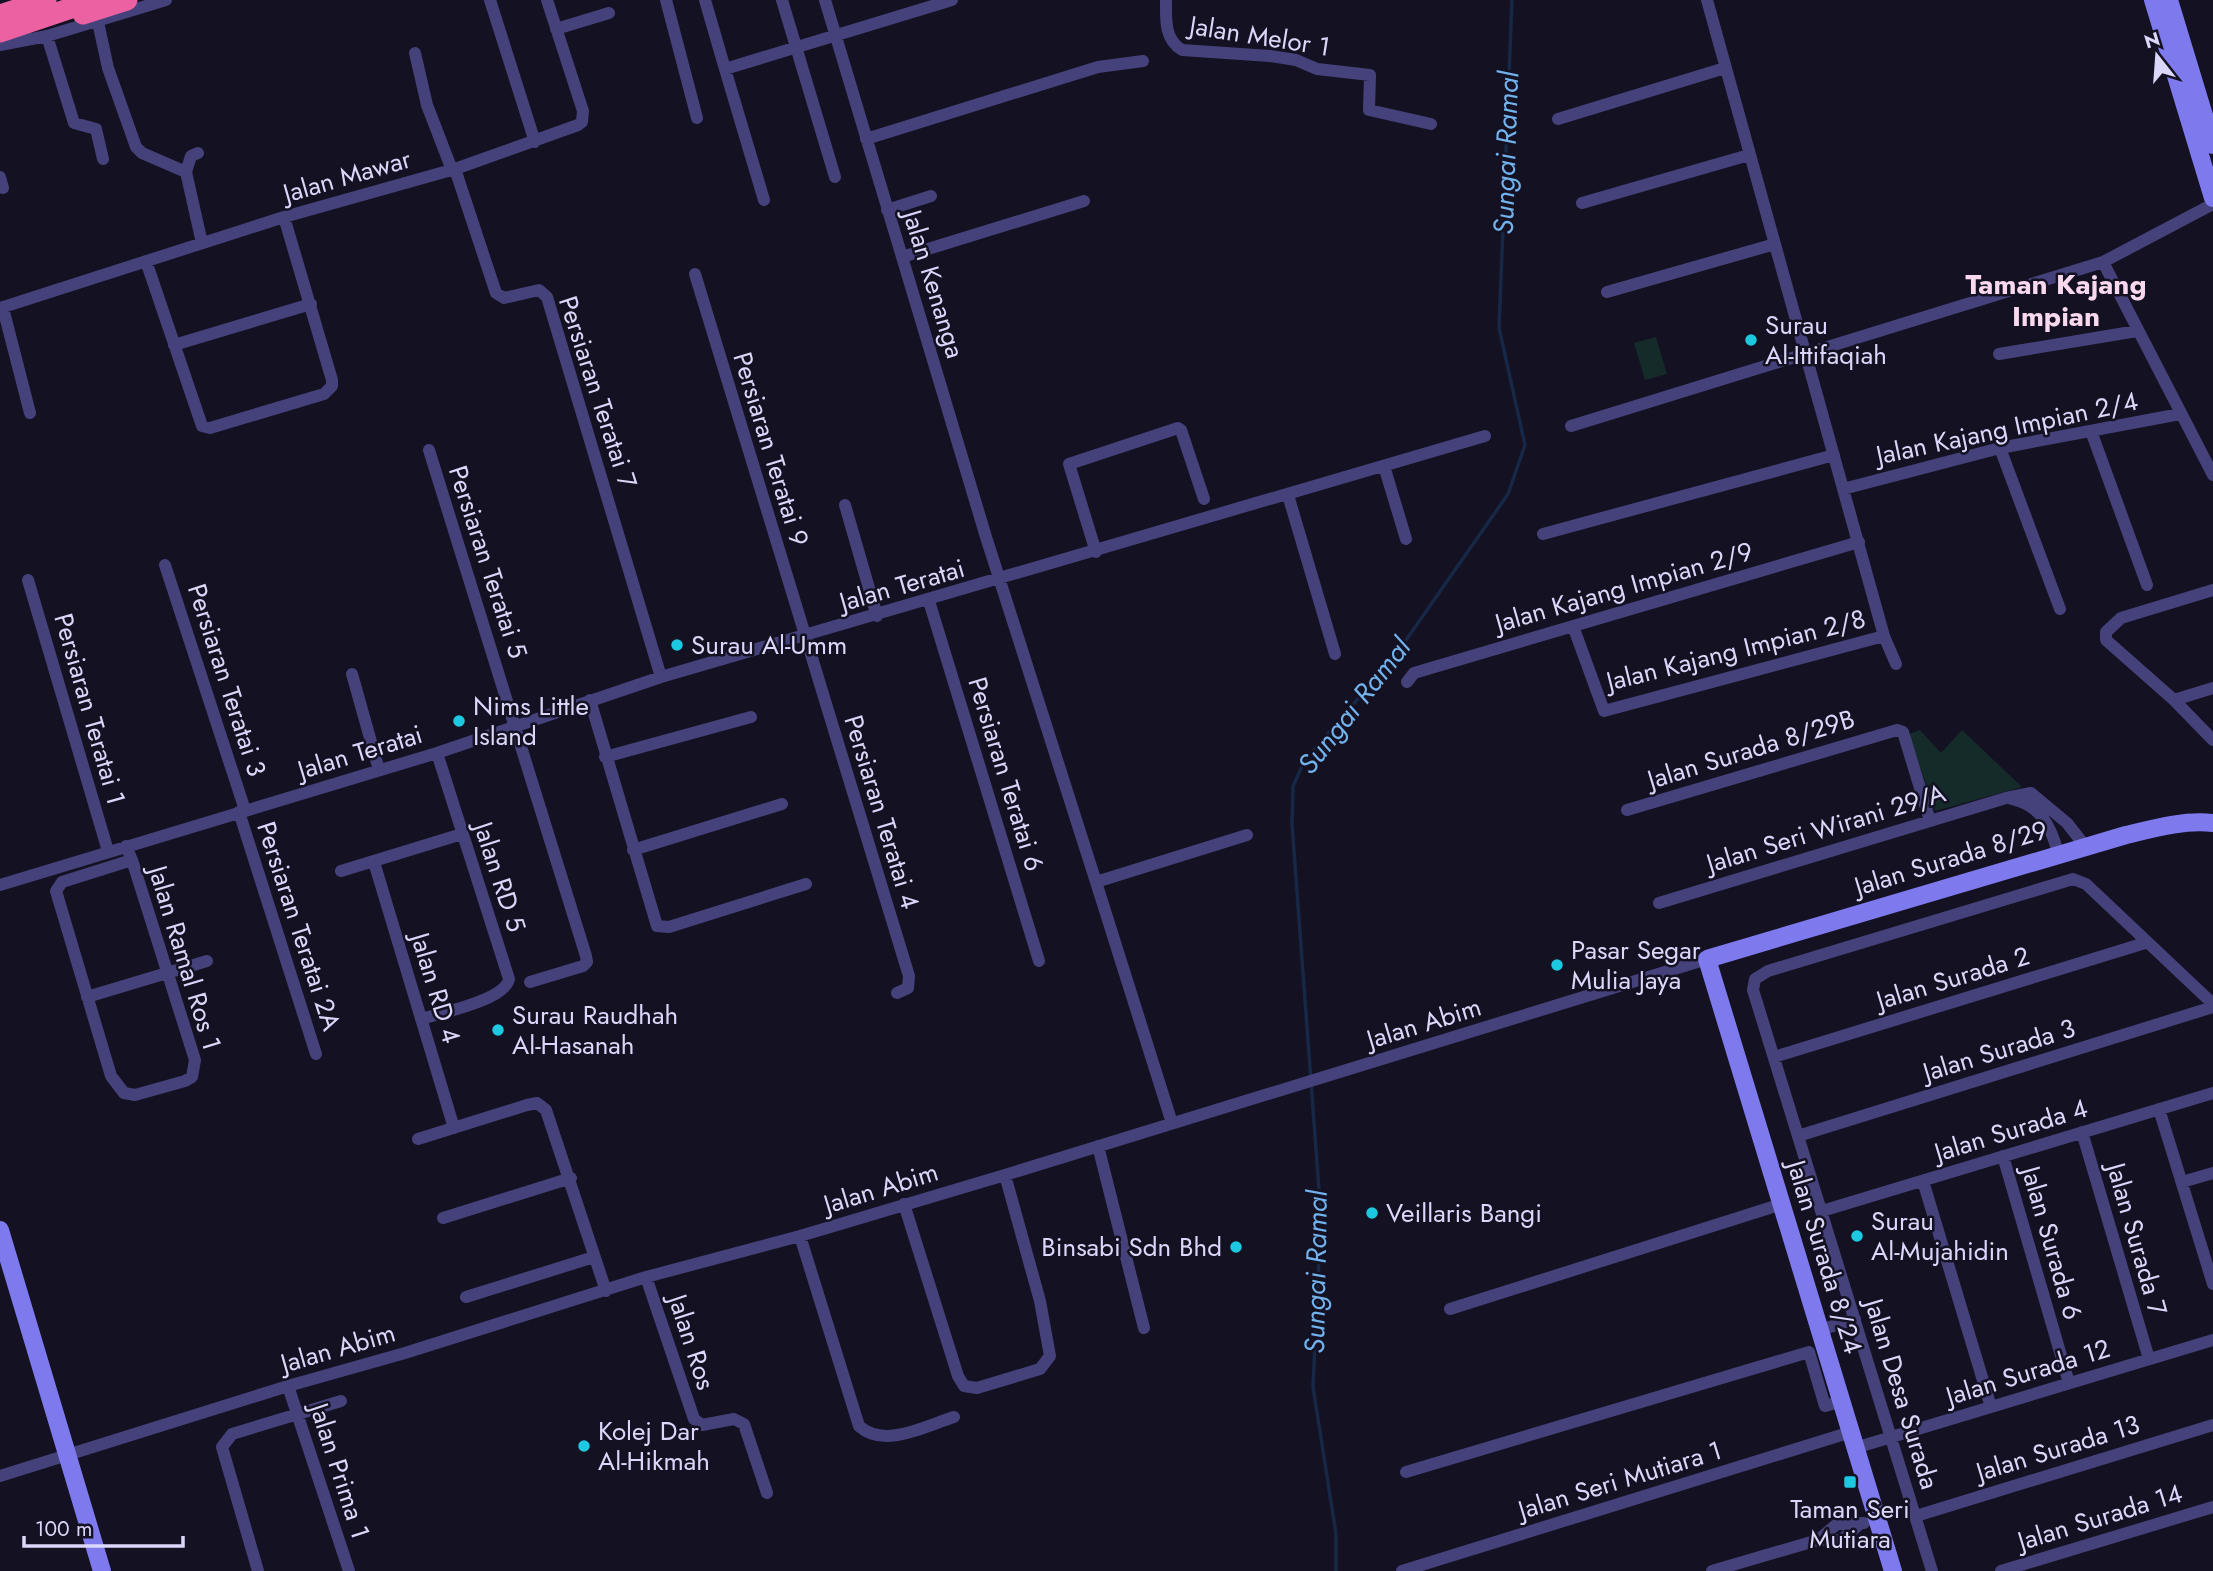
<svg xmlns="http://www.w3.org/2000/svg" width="2213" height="1571" font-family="Jost,sans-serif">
<rect width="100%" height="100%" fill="#141122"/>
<!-- green -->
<path fill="#152b2a" d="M1656,337L1667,374L1645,380L1634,343Z
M1920,730L1941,753L1962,730L2022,787L1935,811L1909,734Z"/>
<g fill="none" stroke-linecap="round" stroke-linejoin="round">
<!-- stream -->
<path stroke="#162846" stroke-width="3.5" d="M1336,1571V1534L1313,1387L1321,1217L1292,824L1293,786L1304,762L1397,653L1508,494L1525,445L1499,328L1512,0"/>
<!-- street -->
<path stroke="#45427b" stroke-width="12" d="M490,0L535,142
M666,0L697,118
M705,0L725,69L952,0
M782,0L835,177
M825,0L986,537L1096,882L1247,835
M1166,0C1166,19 1164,39 1182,50L1270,56L1296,60L1317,69L1370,75L1369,110L1431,124
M1707,0L1884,636L1896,664
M98,22L108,68L136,147L142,153L186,172
M556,29L609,13
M47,36L74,123L96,129L103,159
M0,45L47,36L166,0
M415,53L427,105L452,170
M725,69L764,200
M1558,119L1725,68
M866,139L1098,67L1143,61
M198,153L191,156L186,172L202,243
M455,169L496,293L504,298L539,290L547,297L661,677
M0,177L3,188
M1582,203L1749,155
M887,210L931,196
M902,257L1084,201
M146,261L202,426L210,428L324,394L332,386V380L284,217
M2103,262L2213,475
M695,274L909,976L908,988L897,993
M1607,292L1775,244
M0,308L284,217L455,169L578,125L582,122L583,111L547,0
M3,308L30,413
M174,345L311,304
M1999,354L2137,331
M1571,426L2103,262L2213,204
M2091,431L2147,585
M2000,448L2060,609
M429,450L586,956L587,962L583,966L530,982
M1384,466L1406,539
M1843,489L2000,448L2180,414
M1288,495L1335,654
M845,505L877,616
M1543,534L1834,455
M1096,552L1069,464L1178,428L1181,430L1204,499
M165,565L245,810
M28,580L108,851
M2213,590L2121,618L2106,632V640L2174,700L2213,740
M929,601L1039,961
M1573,626L1604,711L1884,636
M352,674L379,770
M1407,682L1414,673L1859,542
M590,700L657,926L669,927L806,884
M2174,700L2213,688
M605,757L751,717
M2012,799C2041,806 2051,826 2058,853
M1627,810L1897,730L1903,732L1930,821
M239,812L316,1054
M126,846L132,860L195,1060L192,1077L185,1081L135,1095L124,1093L111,1076L56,891L62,882L132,860
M633,850L782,804
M374,862L454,1128
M341,871L462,834
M1096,882L1172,1123
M0,885L437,753L661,677L1485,436
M1659,903L2006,798L2031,793L2067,823L2085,846
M87,997L207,961
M421,1019C441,1013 505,1000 509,979L437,753
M1774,1057L2145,943
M2159,1109L2213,1284
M2082,1132L2149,1359
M1798,1136L2213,1007
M418,1139L527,1105L537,1103L546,1110L606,1291
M1098,1146L1144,1328
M2003,1156L2069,1383
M1923,1181L1991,1407
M2182,1182L2213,1173
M904,1204L958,1376L964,1386L977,1388L1040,1369L1050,1356L1040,1301L1005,1175
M1822,1211L2213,1093
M443,1218L571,1178
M800,1236L859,1426C884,1449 925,1426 954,1417
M646,1277L694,1419L702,1425L734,1419L744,1424L767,1493
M466,1297L594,1257
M1450,1309L1782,1204
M1820,1330L1855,1319
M288,1386L349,1571
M1855,1448L2213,1340
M1406,1472L1809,1352L1825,1406L1842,1401
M0,1476L288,1386L405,1353L646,1277L800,1236L1005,1175L1707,959
M1916,1516L2213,1425
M1818,1540L1837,1524L1864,1523
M258,1571L222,1447L232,1434L341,1401
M1402,1571L1851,1432
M1712,1571L1818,1540H1841L1860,1524
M1932,1571L1753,990L1755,979L1768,971L2073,879L2086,884L2213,1004
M2001,1571L2213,1507"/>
<!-- secondary -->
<path stroke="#7e7aee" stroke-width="18" d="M2153,0L2213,198
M2169,0L2213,145
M0,1230L102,1571
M1893,1571L1707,959L2126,835C2155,828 2183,820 2213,823"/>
<!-- highway -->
<path stroke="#eb61a1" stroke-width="21" d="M83,14L127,0
M0,15L46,0
M0,32L95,0"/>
</g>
<!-- markers -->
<g fill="#1dc9e0" stroke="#141122" stroke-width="2.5">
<circle cx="1751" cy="340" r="7"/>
<circle cx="677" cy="645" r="7"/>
<circle cx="459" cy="721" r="7"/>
<circle cx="1557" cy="965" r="7"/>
<circle cx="498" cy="1030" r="7"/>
<circle cx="1372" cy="1213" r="7"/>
<circle cx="1857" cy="1236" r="7"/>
<circle cx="1236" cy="1247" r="7"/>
<circle cx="584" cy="1446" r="7"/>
<rect x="1843" y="1475" width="14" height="14" rx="3.5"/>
</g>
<g text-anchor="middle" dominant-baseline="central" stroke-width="5" stroke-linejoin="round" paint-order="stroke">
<!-- street labels -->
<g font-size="26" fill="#dbd7fa" stroke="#141122">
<text transform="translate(1260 36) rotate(9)">Jalan Melor 1</text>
<text transform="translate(347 176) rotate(-16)">Jalan Mawar</text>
<text transform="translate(934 284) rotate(73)">Jalan Kenanga</text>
<text transform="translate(598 392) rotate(72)">Persiaran Teratai 7</text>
<text transform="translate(2007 428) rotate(-12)">Jalan Kajang Impian 2/4</text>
<text transform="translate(771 449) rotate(73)">Persiaran Teratai 9</text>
<text transform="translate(488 562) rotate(72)">Persiaran Teratai 5</text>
<text transform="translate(902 585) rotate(-16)">Jalan Teratai</text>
<text transform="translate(1624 587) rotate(-16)">Jalan Kajang Impian 2/9</text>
<text transform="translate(1736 650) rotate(-14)">Jalan Kajang Impian 2/8</text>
<text transform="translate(227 680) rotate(72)">Persiaran Teratai 3</text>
<text transform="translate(90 709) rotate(74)">Persiaran Teratai 1</text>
<text transform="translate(1751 749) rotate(-17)">Jalan Surada 8/29B</text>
<text transform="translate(360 752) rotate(-17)">Jalan Teratai</text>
<text transform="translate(1006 774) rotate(73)">Persiaran Teratai 6</text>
<text transform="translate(882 812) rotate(73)">Persiaran Teratai 4</text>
<text transform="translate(1826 828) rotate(-17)">Jalan Seri Wirani 29/A</text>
<text transform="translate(1951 858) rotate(-17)">Jalan Surada 8/29</text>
<text transform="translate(500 877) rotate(72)">Jalan RD 5</text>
<text transform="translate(299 926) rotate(72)">Persiaran Teratai 2A</text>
<text transform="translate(185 958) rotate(73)">Jalan Ramal Ros 1</text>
<text transform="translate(1953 978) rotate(-17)">Jalan Surada 2</text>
<text transform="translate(436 988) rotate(73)">Jalan RD 4</text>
<text transform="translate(1424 1023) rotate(-17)">Jalan Abim</text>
<text transform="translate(1999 1050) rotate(-17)">Jalan Surada 3</text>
<text transform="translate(2011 1130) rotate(-17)">Jalan Surada 4</text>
<text transform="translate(881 1188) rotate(-17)">Jalan Abim</text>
<text transform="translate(2137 1239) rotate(74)">Jalan Surada 7</text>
<text transform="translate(2052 1243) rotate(74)">Jalan Surada 6</text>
<text transform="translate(1825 1257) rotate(73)">Jalan Surada 8/24</text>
<text transform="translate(692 1342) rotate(72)">Jalan Ros</text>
<text transform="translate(338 1348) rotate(-16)">Jalan Abim</text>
<text transform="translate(2028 1372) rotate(-17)">Jalan Surada 12</text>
<text transform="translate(1902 1394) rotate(73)">Jalan Desa Surada</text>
<text transform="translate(2058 1448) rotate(-17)">Jalan Surada 13</text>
<text transform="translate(340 1471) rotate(72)">Jalan Prima 1</text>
<text transform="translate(1620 1480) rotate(-17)">Jalan Seri Mutiara 1</text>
<text transform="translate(2100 1517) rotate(-17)">Jalan Surada 14</text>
</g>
<!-- poi labels -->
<g font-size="26" fill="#dbd7fa" stroke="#141122" text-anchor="start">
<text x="1765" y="325">Surau<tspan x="1765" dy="30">Al-Ittifaqiah</tspan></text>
<text x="691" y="645">Surau Al-Umm</text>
<text x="473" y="706">Nims Little<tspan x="473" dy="30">Island</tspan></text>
<text x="1571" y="950">Pasar Segar<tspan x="1571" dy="30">Mulia Jaya</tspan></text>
<text x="512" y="1015">Surau Raudhah<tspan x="512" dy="30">Al-Hasanah</tspan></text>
<text x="1386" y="1213">Veillaris Bangi</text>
<text x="1871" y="1221">Surau<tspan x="1871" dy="30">Al-Mujahidin</tspan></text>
<text x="1222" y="1247" text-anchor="end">Binsabi Sdn Bhd</text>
<text x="598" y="1431">Kolej Dar<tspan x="598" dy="30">Al-Hikmah</tspan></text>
<text x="1850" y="1509" text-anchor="middle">Taman Seri<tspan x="1850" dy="30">Mutiara</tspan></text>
</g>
<!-- water labels -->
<g font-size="28" font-style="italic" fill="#72b2ed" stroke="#141122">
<text transform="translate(1506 153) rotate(-88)">Sungai Ramal</text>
<text transform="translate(1354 706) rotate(-52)">Sungai Ramal</text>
<text transform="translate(1316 1272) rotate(-89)">Sungai Ramal</text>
</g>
<!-- neighbourhood labels -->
<g font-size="28" font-weight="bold" fill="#fad8ed" stroke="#141122">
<text x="2056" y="284">Taman Kajang<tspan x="2056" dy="32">Impian</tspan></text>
</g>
</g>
<!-- north arrow -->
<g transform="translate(2157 56) rotate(343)" stroke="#141122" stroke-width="5" paint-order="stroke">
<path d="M0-5L12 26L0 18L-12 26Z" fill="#dbd7fa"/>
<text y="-10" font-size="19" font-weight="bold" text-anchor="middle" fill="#dbd7fa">N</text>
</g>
<!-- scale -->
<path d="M24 1536v10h159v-10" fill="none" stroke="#dbd7fa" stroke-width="3.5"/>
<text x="35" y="1536" font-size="21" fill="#dbd7fa" stroke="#141122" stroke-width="5" paint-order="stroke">100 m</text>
</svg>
